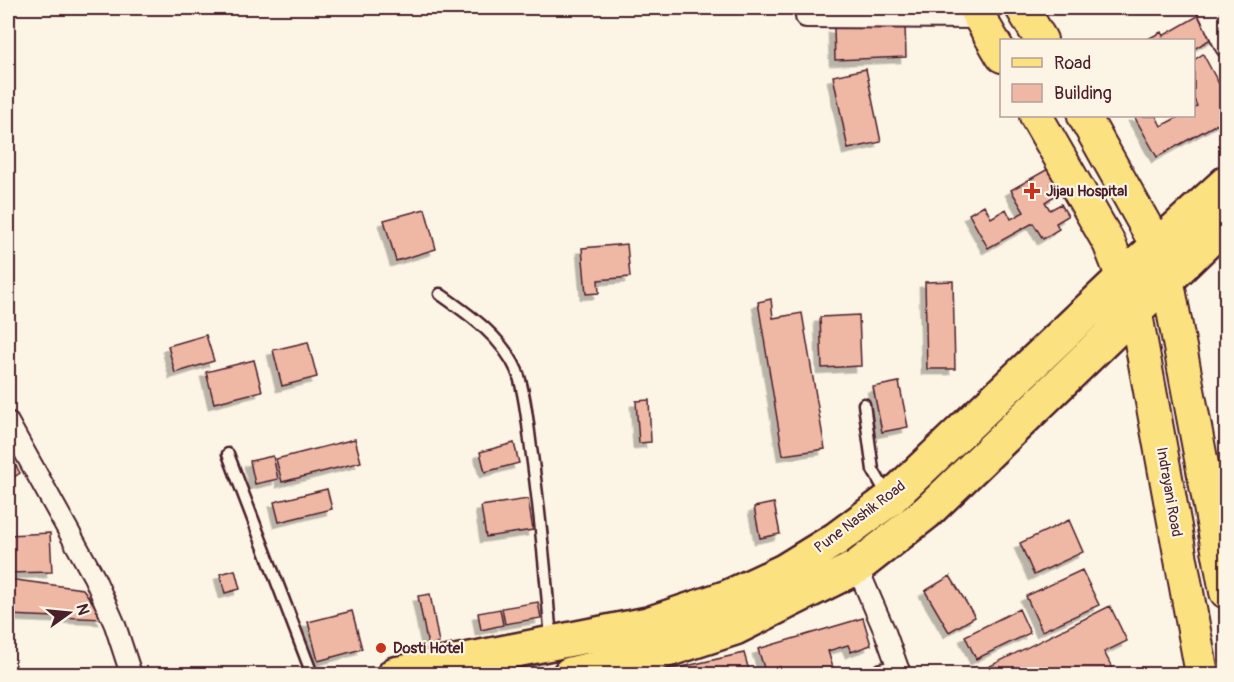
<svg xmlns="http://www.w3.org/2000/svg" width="1234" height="682" font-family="Pangolin,sans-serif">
<defs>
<filter id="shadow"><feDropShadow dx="-5.5" dy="5.5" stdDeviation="0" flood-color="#0004"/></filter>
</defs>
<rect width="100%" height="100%" fill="#fcf5e5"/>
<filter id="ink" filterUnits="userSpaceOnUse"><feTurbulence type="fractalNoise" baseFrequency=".0167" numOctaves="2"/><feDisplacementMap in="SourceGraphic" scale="12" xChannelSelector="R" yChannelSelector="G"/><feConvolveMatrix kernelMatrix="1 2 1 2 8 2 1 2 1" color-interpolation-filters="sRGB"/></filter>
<g filter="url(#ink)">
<!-- building -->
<path fill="#efb8a5" stroke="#4a1f2b" stroke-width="1.5" filter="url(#shadow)" d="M1203,13L1216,36L1194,49V40H1146L1161,32L1163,36Z
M905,25L906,57L835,60L834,28Z
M1203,54L1226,97V119L1157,157L1134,116H1156L1161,126L1180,116H1194V108L1197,106L1194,99V60Z
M866,69L881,142L848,149L833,76Z
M1055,165L1062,177L1050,184L1056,195L1045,202L1050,210L1061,204L1068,216L1056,223L1059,229L1043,239L1033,223L988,248L969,214L984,205L991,218L1006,209L1011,219L1024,212L1011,190Z
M425,209L436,249L396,261L384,220Z
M627,244L630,277L598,280L599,293L586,294L582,248Z
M953,281L955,369H927L925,282Z
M771,299L773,318L802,313L825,449L783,455L758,302Z
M859,315L861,366L822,368L820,317Z
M206,335L214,361L175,373L168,346Z
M308,342L317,377L282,386L273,350Z
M254,360L262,391L214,403L206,372Z
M899,382L908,427L882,432L873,387Z
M649,400L651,442L639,443L636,401Z
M355,439L361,462L282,482L276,459Z
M514,443L519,463L485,472L480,452Z
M8,452L20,473L8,481Z
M273,456L278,479L255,484L250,461Z
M327,489L332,509L279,522L274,502Z
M528,499L533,530L486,537L481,506Z
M774,503L780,534L760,538L754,507Z
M1069,520L1083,552L1034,575L1020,543Z
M50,533L52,572L8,573V535Z
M235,570L240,589L225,593L220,574Z
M1082,570L1099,605L1042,631L1026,596Z
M950,576L975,617L949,632L925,591Z
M8,579L83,589L104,619L8,615Z
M430,594L439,643L428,646L418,596Z
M538,602L541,618L505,624L502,608Z
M1110,606L1127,641L1104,652L1113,669L1102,674H984L982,670Z
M500,609L503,625L481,630L478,613Z
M1019,609L1030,633L976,659L965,636Z
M352,611L362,649L318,661L308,622Z
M863,618L871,645L851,652L848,645L828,651L834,671L823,674H782L780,667L765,671L758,649Z
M744,653L750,674H651Z
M978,667L981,674H960Z"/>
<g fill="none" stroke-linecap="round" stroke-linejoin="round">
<defs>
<path id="lane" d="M440,294C470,315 502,337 517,371C525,391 528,426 531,448C540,512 546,576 551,640
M864,404L873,470L888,496
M228,454L312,674"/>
<path id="street" d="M1207,8L1226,47
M806,17L980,18
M8,422L94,577L115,625L131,674
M857,567L885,632L900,674
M881,674L899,670"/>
<path id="primary" d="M974,8L1002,56
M1022,8L1041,40
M1036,116L1109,243L1135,309L1202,674
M1084,116L1157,246L1167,278L1226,592"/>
<path id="highway" d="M395,674L648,624L728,597L784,571L836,539L890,499L1123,277L1226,183
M570,674L655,654L735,628L857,567L927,512L1226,223"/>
</defs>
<!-- lane casing -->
<use href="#lane" stroke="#4a1f2b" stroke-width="15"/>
<!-- street casing -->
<use href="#street" stroke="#4a1f2b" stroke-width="24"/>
<!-- primary casing -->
<use href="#primary" stroke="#4a1f2b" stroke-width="36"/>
<!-- highway casing -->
<use href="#highway" stroke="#4a1f2b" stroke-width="38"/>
<!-- lane -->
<use href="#lane" stroke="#fcf5e5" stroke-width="10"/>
<!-- street -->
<use href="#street" stroke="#fcf5e5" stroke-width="20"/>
<!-- primary -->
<use href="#primary" stroke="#fbe180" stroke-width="32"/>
<!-- highway -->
<use href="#highway" stroke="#fbe180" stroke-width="33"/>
</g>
</g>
<!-- markers -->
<g fill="#c8321e" stroke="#fcf5e5" stroke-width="2">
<path d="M1029 182h6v6h6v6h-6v6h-6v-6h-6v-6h6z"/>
<circle cx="381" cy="648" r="6"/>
</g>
<g text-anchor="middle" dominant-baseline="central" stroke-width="4.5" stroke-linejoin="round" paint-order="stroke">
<!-- poi labels -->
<g font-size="15" font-weight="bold" fill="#4a1f2b" stroke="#fcf5e5" text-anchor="start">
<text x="1046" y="191">Jijau Hospital</text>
<text x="393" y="648">Dosti Hotel</text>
</g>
<!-- street labels -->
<g font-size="15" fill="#4a1f2b" stroke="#fcf5e5">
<text transform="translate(1169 492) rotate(80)">Indrayani Road</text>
<text transform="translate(860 517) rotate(-37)">Pune Nashik Road</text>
</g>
</g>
<!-- margin -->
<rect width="1234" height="682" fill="none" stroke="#fcf5e5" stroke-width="30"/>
<rect x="15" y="15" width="1204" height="652" fill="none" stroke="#4a1f2b" stroke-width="2" filter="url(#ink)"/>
<!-- legend -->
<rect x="1000" y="39" width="195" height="78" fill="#fcf5e5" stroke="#b59f9b" stroke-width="1.5"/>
<rect x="1012" y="58" width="30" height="9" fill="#fbe180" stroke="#b59f9b" stroke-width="1.5"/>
<text x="1054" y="69" font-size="18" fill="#4a1f2b">Road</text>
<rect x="1012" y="84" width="30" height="18" fill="#efb8a5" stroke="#b59f9b" stroke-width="1.5"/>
<text x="1054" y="99" font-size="18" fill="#4a1f2b">Building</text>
<!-- north arrow -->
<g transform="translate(69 613) rotate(75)" stroke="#fcf5e5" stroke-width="4.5" paint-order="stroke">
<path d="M0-4.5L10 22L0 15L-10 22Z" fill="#4a1f2b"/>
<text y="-9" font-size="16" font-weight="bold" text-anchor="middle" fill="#4a1f2b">N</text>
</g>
</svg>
